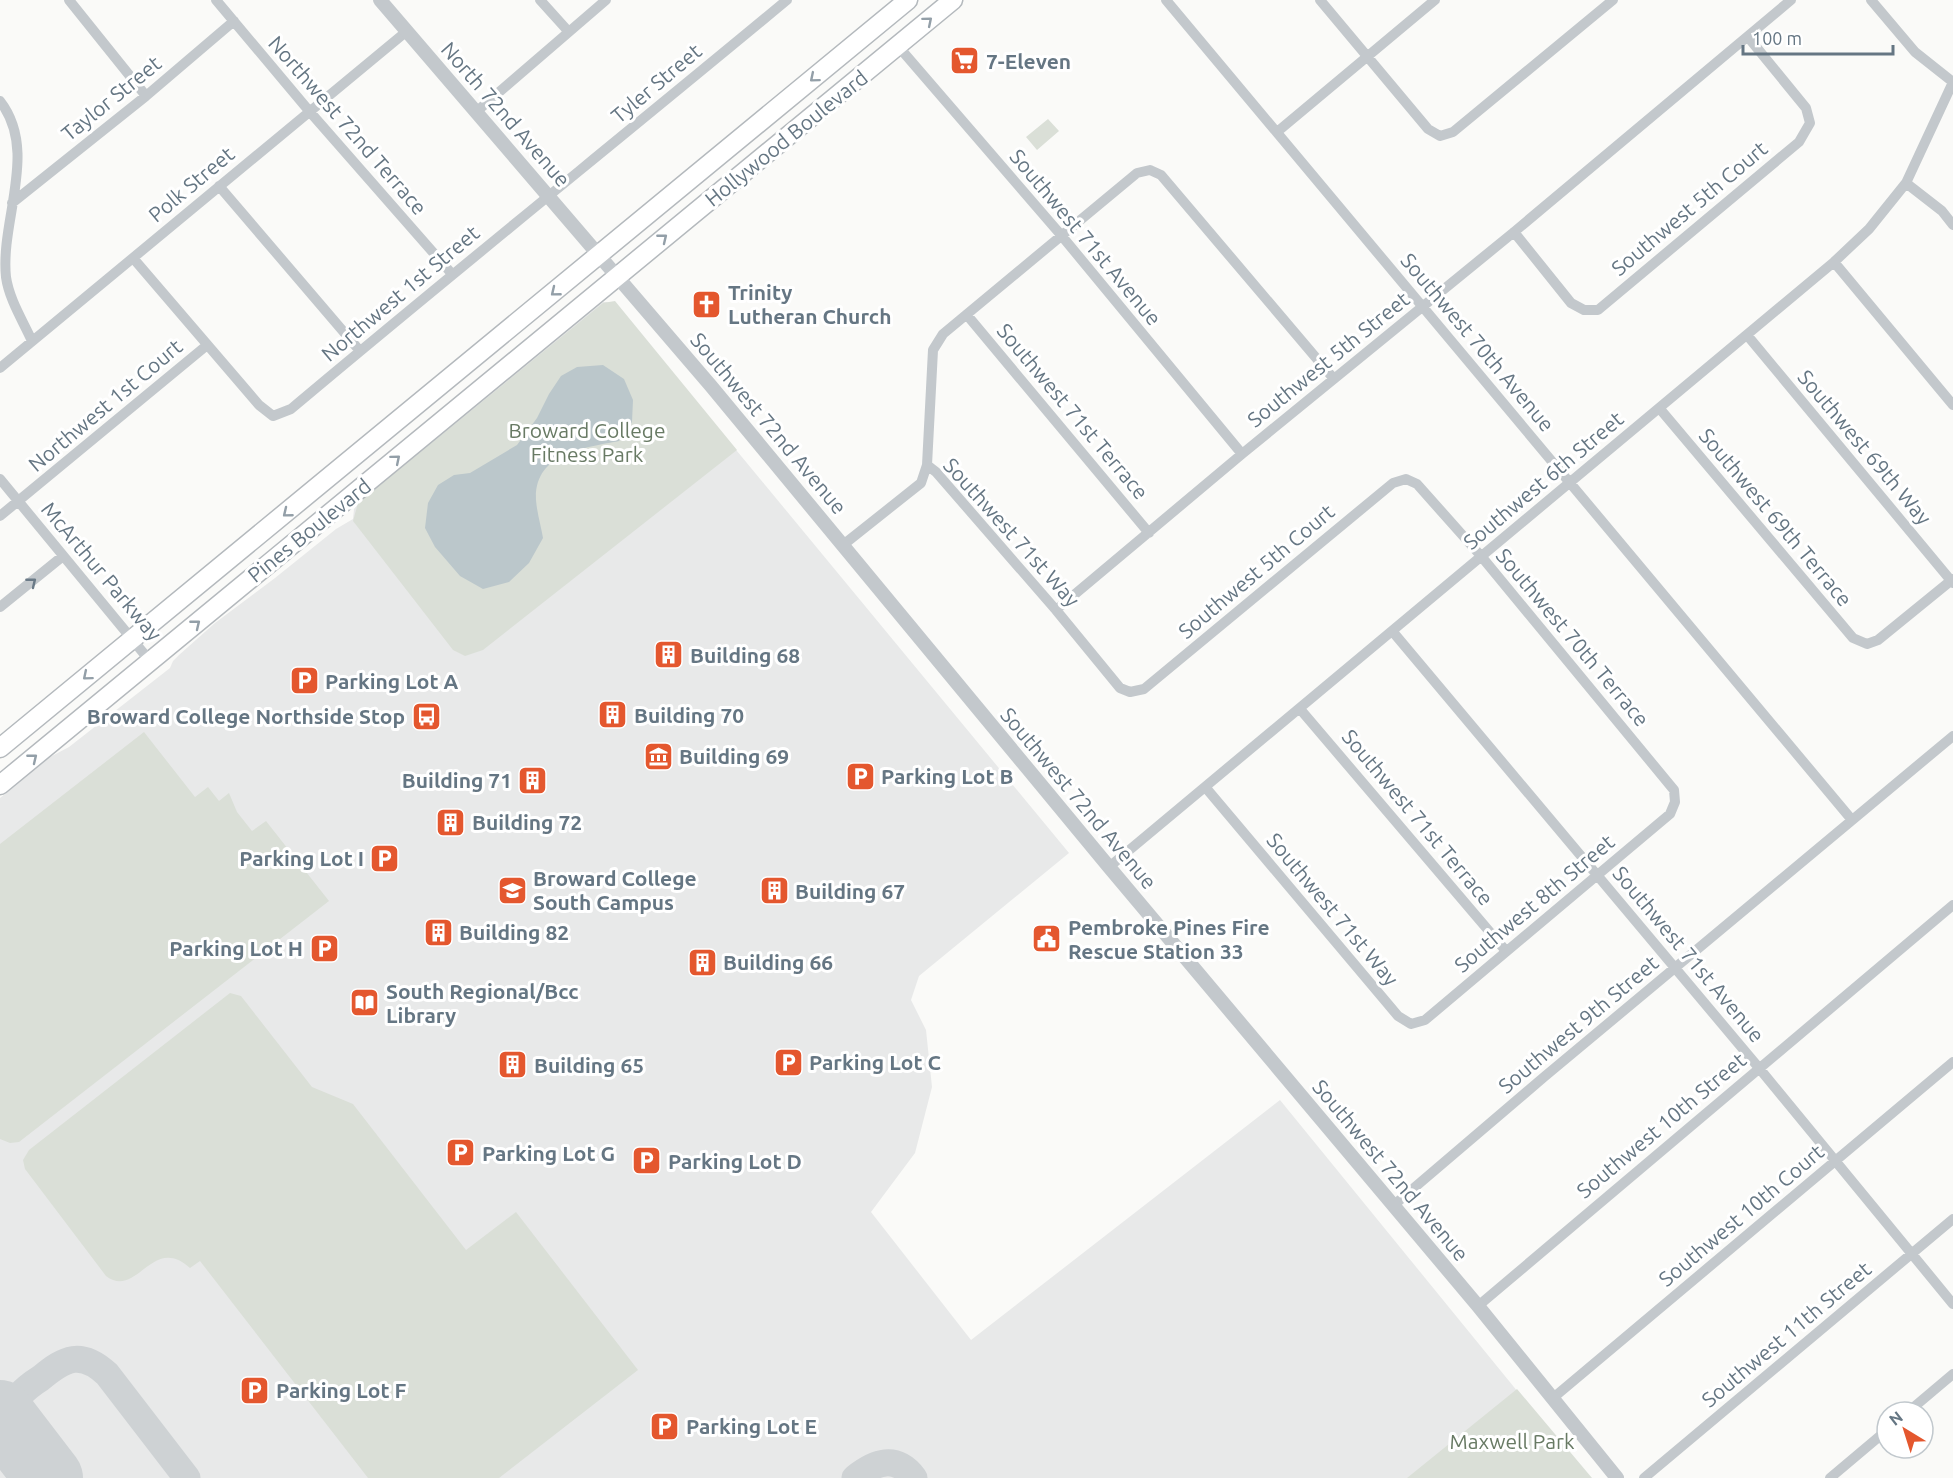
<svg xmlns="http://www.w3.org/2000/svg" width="1953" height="1478" font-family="Ubuntu,sans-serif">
<rect width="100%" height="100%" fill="#fafaf8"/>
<!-- built -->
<path fill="#e8e9e9" d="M603,302H614L1069,853L919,976L911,1000L926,1030L932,1087L915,1153L871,1212L971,1340L1280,1100L1518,1392L1413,1478H0V798L50,757L69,747L170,668L173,661L179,655L215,623L275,578L336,529L353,519L354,509L361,500Z"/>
<!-- green -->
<path fill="#dadfd7" d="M1048,119L1059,131L1037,150L1026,137Z
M615,301L737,450L483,650L465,656L453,650L353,521L358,503L603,303Z
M144,732L195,797L208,787L219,801L229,793L237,812L252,831L266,821L329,901L19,1142L10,1143L0,1139V844Z
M230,993L241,996L312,1087L353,1104L466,1250L516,1212L638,1370L499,1478H368L200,1261L190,1268C152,1233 137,1300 106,1276L25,1169L23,1160L29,1150Z
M1517,1389L1592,1478H1407Z"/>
<!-- water -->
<path fill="#bbc7cb" d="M603,365L624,379L633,400L632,422L619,441C583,448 534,453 536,500C537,513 541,526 543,538L529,563L509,582L483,589L460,576L435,547L425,528L428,503L438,485L454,475L470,473L517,445L537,418L549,394L561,376L577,367Z"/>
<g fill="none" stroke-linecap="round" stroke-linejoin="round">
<!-- taxiway -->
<path stroke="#ced2d4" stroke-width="27" d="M0,1422C10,1418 12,1404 19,1396C25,1389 33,1383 41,1378C65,1358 81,1350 107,1374L187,1478
M855,1478C875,1462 896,1454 914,1478"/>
<!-- runway -->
<path stroke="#ced2d4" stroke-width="68" d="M0,1414L49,1478"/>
<defs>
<path id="trunk" d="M0,748L908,0
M0,785L953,0"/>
</defs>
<!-- trunk casing -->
<use href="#trunk" stroke="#b4b9bd" stroke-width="21"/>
<!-- minor -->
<path stroke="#c3c8cc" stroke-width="10" d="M69,0L146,96
M216,0L310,112L452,274
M540,0L568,31
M1166,0L1852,820
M1320,0L1428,129L1440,136L1453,132L1613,0
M1871,0L1915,52L1953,82
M898,46L1061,235L1242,454
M0,101C39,151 0,220 6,277C9,299 23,321 32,341
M476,112L606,0
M1277,132L1435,0
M1906,183L1942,211L1953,225
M219,186L360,351
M12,203L146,96L234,21
M1514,232L1571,303L1584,310H1598L1799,142L1810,123L1806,108L1748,37
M133,258L259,405L273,416L291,409C455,271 622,137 787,0
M1834,262L1953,405
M967,315L1149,533
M1747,335L1953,583
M0,368L407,31
M1660,409L1853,638L1867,644L1878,640L1953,579
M0,479L150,661
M0,516L206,346
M843,545L921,483L927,465
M0,607L63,556
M1056,610L1242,454L1514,232L1791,0
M1393,632L1759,1068L1953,1304
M1300,709L1506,951
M1206,788L1398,1016L1411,1024L1425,1020L1670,814L1675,802L1674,790L1481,556L1417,484L1406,479L1393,483L1144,689L1130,692L1120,688L1056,610L936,472L927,465L933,350L943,334L1137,173L1150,170L1161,175L1334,379
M1109,867L1834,262L1869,229L1906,183L1953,82
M1394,1205L1544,1077L1953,736
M1478,1306L1953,905
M1553,1398L1953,1062
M1908,1412L1953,1374
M1644,1478L1953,1219
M1830,1478L1887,1430"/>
<!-- tertiary -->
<path stroke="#c3c8cc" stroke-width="14" d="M380,0L711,386L1109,867L1478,1306L1617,1478"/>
<!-- trunk -->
<use href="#trunk" stroke="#fff" stroke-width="18"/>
</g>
<!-- one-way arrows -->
<defs><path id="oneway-chevron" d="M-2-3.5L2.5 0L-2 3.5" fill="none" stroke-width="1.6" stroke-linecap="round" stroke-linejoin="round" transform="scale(1.5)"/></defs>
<g stroke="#939fa8">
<use href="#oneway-chevron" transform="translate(928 21) rotate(-40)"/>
<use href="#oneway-chevron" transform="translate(814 78) rotate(140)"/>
<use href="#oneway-chevron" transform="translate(663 238) rotate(-39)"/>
<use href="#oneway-chevron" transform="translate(555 292) rotate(141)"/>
<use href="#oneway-chevron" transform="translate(396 459) rotate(-40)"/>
<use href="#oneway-chevron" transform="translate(287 513) rotate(141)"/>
<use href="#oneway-chevron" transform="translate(196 624) rotate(-39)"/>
<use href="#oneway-chevron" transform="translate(87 676) rotate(140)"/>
<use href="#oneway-chevron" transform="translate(33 758) rotate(-39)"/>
</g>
<use stroke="#6a7a87" href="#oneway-chevron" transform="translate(32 582) rotate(-39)"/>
<!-- icons -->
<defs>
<symbol id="supermarket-square" viewBox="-11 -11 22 22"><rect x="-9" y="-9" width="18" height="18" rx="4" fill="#e4572e" stroke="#fff"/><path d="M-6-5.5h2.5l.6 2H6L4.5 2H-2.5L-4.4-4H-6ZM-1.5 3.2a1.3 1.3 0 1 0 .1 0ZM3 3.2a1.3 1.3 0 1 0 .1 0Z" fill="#fff"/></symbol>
<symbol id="church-square" viewBox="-11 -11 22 22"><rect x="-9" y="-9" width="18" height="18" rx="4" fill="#e4572e" stroke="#fff"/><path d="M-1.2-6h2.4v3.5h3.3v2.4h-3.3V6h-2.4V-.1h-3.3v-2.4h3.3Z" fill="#fff"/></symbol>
<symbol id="building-square" viewBox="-11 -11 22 22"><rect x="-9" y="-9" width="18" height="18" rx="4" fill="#e4572e" stroke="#fff"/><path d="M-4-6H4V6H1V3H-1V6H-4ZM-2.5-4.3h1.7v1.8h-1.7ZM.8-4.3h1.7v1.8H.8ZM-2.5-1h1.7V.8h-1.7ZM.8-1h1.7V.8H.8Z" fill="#fff"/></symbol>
<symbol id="parking-square" viewBox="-11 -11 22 22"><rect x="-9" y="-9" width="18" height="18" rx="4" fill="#e4572e" stroke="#fff"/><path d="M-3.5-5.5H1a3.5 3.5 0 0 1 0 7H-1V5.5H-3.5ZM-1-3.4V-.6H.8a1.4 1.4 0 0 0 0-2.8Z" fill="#fff"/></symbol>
<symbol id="bus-square" viewBox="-11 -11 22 22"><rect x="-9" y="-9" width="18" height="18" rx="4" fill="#e4572e" stroke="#fff"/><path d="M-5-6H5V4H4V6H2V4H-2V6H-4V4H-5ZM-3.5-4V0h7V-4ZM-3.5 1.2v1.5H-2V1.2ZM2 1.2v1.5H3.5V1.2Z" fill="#fff"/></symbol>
<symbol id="museum-square" viewBox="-11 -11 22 22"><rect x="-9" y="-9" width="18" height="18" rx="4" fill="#e4572e" stroke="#fff"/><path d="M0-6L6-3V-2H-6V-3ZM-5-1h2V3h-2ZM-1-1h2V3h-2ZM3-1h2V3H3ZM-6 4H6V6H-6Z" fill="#fff"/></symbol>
<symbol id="university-square" viewBox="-11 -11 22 22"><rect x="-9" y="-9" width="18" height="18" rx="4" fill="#e4572e" stroke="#fff"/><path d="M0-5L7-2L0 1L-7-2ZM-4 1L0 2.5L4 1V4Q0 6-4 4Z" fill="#fff"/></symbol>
<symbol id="civic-square" viewBox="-11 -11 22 22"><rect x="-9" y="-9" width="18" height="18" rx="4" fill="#e4572e" stroke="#fff"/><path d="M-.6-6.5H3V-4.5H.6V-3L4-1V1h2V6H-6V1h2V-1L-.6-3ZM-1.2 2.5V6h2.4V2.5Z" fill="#fff"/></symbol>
<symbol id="library-square" viewBox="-11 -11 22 22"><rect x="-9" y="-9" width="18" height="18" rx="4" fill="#e4572e" stroke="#fff"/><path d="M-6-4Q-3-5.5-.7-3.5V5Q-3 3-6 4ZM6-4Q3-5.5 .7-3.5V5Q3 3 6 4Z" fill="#fff"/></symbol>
</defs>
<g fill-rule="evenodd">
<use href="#supermarket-square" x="948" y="44" width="33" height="33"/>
<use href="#church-square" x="690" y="288" width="33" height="33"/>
<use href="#building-square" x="652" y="638" width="33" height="33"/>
<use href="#parking-square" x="288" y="664" width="33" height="33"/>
<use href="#building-square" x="596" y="698" width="33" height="33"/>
<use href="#bus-square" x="410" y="700" width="33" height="33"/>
<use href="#museum-square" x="642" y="740" width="33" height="33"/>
<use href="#parking-square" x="844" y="760" width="33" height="33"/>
<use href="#building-square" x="516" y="764" width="33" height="33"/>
<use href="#building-square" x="434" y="806" width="33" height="33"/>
<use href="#parking-square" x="368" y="842" width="33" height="33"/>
<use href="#university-square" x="496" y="874" width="33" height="33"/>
<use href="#building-square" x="758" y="874" width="33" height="33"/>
<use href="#building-square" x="422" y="916" width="33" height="33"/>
<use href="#civic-square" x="1030" y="922" width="33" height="33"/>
<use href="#parking-square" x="308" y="932" width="33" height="33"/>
<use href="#building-square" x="686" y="946" width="33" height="33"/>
<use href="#library-square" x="348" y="986" width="33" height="33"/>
<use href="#parking-square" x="772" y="1046" width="33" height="33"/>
<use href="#building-square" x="496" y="1048" width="33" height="33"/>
<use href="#parking-square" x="444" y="1136" width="33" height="33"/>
<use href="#parking-square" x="630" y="1144" width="33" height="33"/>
<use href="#parking-square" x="238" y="1374" width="33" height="33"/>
<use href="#parking-square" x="648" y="1410" width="33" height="33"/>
</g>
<g text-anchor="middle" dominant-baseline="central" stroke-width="6" stroke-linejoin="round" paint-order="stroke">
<!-- poi labels -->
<g font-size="21" font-weight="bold" fill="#657683" stroke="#fff" text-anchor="start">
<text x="986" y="61">7-Eleven</text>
<text x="728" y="292">Trinity<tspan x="728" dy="24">Lutheran Church</tspan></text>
<text x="690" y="655">Building 68</text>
<text x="325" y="681">Parking Lot A</text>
<text x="634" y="715">Building 70</text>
<text x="405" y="716" text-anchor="end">Broward College Northside Stop</text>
<text x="679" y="756">Building 69</text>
<text x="881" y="776">Parking Lot B</text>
<text x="512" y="780" text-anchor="end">Building 71</text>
<text x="472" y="822">Building 72</text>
<text x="364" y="858" text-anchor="end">Parking Lot I</text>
<text x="533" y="878">Broward College<tspan x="533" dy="24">South Campus</tspan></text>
<text x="795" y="891">Building 67</text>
<text x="1068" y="927">Pembroke Pines Fire<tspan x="1068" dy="24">Rescue Station 33</tspan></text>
<text x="459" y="932">Building 82</text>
<text x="303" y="948" text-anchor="end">Parking Lot H</text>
<text x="723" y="962">Building 66</text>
<text x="386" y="991">South Regional/Bcc<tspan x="386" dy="24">Library</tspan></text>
<text x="809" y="1062">Parking Lot C</text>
<text x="534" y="1065">Building 65</text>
<text x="482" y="1153">Parking Lot G</text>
<text x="668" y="1161">Parking Lot D</text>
<text x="276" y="1390">Parking Lot F</text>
<text x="686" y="1426">Parking Lot E</text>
</g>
<!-- street labels -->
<g font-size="21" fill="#657683" stroke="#fff">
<text transform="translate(656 83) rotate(-40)">Tyler Street</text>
<text transform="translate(111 98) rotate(-39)">Taylor Street</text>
<text transform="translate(506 114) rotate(49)">North 72nd Avenue</text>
<text transform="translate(348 125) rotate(49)">Northwest 72nd Terrace</text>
<text transform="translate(786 138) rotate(-39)">Hollywood Boulevard</text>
<text transform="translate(191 184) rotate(-40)">Polk Street</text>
<text transform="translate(1689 208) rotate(-40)">Southwest 5th Court</text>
<text transform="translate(1086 237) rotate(50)">Southwest 71st Avenue</text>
<text transform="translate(400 293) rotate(-40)">Northwest 1st Street</text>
<text transform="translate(1478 342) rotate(50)">Southwest 70th Avenue</text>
<text transform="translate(1328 359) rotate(-39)">Southwest 5th Street</text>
<text transform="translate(105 405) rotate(-40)">Northwest 1st Court</text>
<text transform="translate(1073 411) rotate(50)">Southwest 71st Terrace</text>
<text transform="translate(769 423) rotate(50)">Southwest 72nd Avenue</text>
<text transform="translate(1865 447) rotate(50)">Southwest 69th Way</text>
<text transform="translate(1543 480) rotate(-40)">Southwest 6th Street</text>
<text transform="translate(1776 517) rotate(50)">Southwest 69th Terrace</text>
<text transform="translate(309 530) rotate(-39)">Pines Boulevard</text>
<text transform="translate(1012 532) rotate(48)">Southwest 71st Way</text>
<text transform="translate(102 571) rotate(50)">McArthur Parkway</text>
<text transform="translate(1256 571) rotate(-40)">Southwest 5th Court</text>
<text transform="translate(1573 637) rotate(50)">Southwest 70th Terrace</text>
<text transform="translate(1079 798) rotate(50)">Southwest 72nd Avenue</text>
<text transform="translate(1418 817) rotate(50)">Southwest 71st Terrace</text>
<text transform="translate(1534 903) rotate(-40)">Southwest 8th Street</text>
<text transform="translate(1333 909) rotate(50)">Southwest 71st Way</text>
<text transform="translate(1689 954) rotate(50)">Southwest 71st Avenue</text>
<text transform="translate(1578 1024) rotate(-40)">Southwest 9th Street</text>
<text transform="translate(1661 1125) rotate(-40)">Southwest 10th Street</text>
<text transform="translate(1391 1170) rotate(50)">Southwest 72nd Avenue</text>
<text transform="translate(1741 1215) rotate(-40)">Southwest 10th Court</text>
<text transform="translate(1786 1334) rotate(-40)">Southwest 11th Street</text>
</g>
<!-- park labels -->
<g font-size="21" fill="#687a64" stroke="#fff">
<text x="587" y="430">Broward College<tspan x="587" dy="24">Fitness Park</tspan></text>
<text x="1512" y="1441">Maxwell Park</text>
</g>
</g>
<!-- north arrow -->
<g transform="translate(1905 1430) rotate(322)"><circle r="28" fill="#ffffff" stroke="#c1c8cd" stroke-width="1.5"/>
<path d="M0-4.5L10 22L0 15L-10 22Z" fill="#e4572e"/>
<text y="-9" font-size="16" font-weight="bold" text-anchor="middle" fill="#657683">N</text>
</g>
<!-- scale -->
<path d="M1743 45v9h150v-9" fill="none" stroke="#657683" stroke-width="3"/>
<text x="1752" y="45" font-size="18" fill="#657683" stroke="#ffffff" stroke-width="4.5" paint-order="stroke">100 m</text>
</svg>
